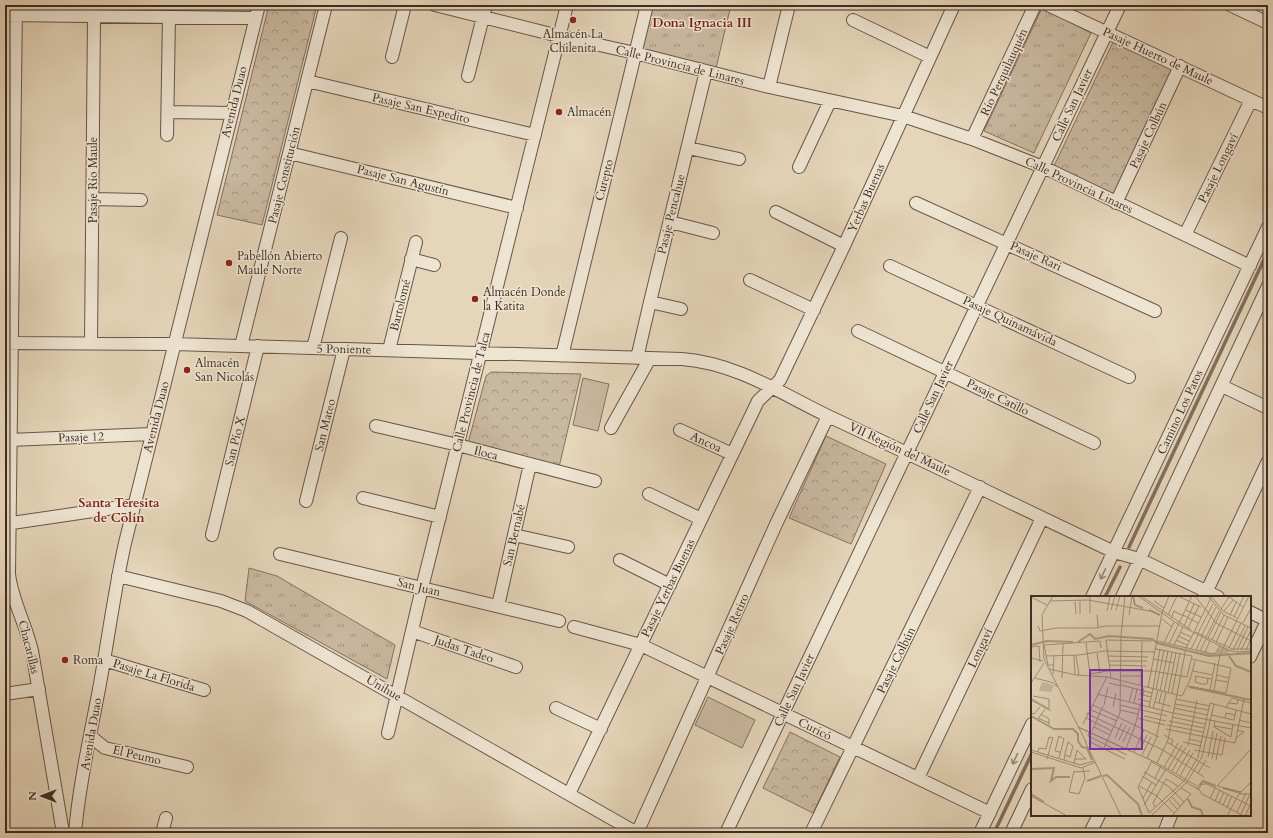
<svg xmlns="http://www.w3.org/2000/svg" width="1273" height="838" font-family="Cardo,serif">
<defs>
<pattern id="grass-tufts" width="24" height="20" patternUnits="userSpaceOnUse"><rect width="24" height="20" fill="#c9b8a0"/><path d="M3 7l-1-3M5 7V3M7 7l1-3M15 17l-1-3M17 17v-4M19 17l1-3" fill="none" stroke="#a59682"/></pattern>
<pattern id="forest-crowns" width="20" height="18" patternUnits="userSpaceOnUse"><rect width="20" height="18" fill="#c9b8a0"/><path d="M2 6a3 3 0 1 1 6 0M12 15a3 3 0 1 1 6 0" fill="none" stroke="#a59682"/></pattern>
</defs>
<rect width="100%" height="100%" fill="#e5d5b9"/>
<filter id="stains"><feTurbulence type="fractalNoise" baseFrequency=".005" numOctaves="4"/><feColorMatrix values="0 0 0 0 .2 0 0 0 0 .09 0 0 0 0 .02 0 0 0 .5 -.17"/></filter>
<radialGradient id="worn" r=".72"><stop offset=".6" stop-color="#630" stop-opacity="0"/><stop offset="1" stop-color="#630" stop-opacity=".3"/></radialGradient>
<!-- grass -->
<path fill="url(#grass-tufts)" stroke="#847262" d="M651,5H731L716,68L640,49Z
M1042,8L1091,33L1034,153L984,131Z
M249,568L277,576L395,645L387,679L245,601Z"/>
<!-- forest -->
<path fill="url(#forest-crowns)" stroke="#847262" d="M269,5H317L262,225L217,215Z
M1114,40L1173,68L1114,195L1054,166Z
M491,372L581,374L559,467L468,443L486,376Z
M826,436L886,464L851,544L789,518Z
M790,732L840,757L813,813L763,788Z"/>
<!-- pitch -->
<path fill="#c9b8a0" stroke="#847262" d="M583,378L609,384L598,431L573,425Z
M708,697L755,720L742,748L695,725Z"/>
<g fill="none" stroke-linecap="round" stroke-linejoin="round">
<!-- stream -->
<path stroke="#806f5f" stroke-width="3.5" d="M1129,547L1268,251
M1105,597L1120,567
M994,833L1032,753"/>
<defs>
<path id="minor" d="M16,5L9,574C12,601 26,624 32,651L63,833
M435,5L559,36L635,53L769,87L903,116L972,139L1043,167L1250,266
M1048,5L1268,108
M1230,5L1268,23
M5,15L255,18
M853,20L930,57
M392,57L405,5
M468,76L486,5
M307,81L535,135
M769,87L789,5
M168,112L232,113
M167,135L169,17
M972,139L1035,5
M688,148L739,159
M289,153L517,208
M799,167L830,101
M93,199L141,200
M916,203L1155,311
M1116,203L1180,66
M776,212L844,246
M670,222L713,233
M1185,235L1251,100
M411,259L434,265
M890,266L1129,377
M750,280L814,310
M650,302L681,309
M858,331L1094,443
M5,343L174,344L682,359C736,363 782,394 830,417C925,461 1019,507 1114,552L1139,559L1218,597
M91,343L94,16
M241,346L326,5
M313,348L341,238
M389,350L416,242
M562,356L647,5
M637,358L650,302L706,71
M1222,386L1268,408
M376,426L458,445L595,481
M611,428L650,358
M680,430L732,454
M10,440L151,434
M649,494L701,519
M363,498L440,517
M306,501L344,349
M5,524L134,505
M212,535L258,346
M514,535L568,547
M280,554L559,621
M620,560L670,585
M118,576L221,601L247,611L637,833L777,522L828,416
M1092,597L1268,227
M1122,597L1268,286
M1204,597L1268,461
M498,606L530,464
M1250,612L1268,621
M574,627L641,645L990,813
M412,631L516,667
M1250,657L1268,619
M104,660L204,690
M5,694L39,689
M556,708L601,729
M388,733L422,588L567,5
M90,736L105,748L187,767
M918,778L1042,518
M569,794L758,401L780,380L844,246L954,5
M75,833C79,785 90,737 99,689C108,641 114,592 125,543L259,5
M162,833L166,818
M726,833L1120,5
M811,833L980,487
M980,833L1032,724
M1011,833L1032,789
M1090,833L1099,815
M1164,833L1171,815"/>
</defs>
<!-- minor casing -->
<use href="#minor" stroke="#685649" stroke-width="14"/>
<!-- minor -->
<use href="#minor" stroke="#eee4d2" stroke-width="12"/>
</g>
<!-- one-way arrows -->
<defs><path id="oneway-shaft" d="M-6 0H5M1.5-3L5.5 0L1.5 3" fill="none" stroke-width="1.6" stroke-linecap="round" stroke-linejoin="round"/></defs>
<g stroke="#96887b">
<use href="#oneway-shaft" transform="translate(1103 574) rotate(115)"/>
<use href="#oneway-shaft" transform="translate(1015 759) rotate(115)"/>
</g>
<!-- markers -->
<g fill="#8f2418" stroke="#eee4d2" stroke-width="1.5">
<circle cx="573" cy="20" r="4"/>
<circle cx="559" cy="112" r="4"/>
<circle cx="229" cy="263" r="4"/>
<circle cx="475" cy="299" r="4"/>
<circle cx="187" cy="370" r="4"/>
<circle cx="65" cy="660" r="4"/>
</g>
<g text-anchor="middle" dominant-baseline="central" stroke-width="3" stroke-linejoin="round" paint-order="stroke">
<!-- poi labels -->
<g font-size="12" fill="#3e2c24" stroke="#eee4d2" text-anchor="start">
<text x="573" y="34" text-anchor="middle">Almacén La<tspan x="573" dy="14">Chilenita</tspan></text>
<text x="567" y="112">Almacén</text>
<text x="237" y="256">Pabellón Abierto<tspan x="237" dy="14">Maule Norte</tspan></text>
<text x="483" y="292">Almacén Donde<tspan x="483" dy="14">la Katita</tspan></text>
<text x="195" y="363">Almacén<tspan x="195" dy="14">San Nicolás</tspan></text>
<text x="73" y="660">Roma</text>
</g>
<!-- street labels -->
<g font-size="12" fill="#3e2c24" stroke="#eee4d2">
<text transform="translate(1158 56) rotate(25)">Pasaje Huerto de Maule</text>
<text transform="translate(680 65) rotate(14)">Calle Provincia de Linares</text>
<text transform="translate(1004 72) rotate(-65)">Río Perquilauquén</text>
<text transform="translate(234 102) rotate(-76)">Avenida Duao</text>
<text transform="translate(1072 105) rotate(-65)">Calle San Javier</text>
<text transform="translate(421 108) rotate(13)">Pasaje San Expedito</text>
<text transform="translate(1148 135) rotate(-65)">Pasaje Colbún</text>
<text transform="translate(1218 168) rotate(-64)">Pasaje Longaví</text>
<text transform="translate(284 175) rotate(-76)">Pasaje Constitución</text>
<text transform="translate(93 180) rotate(-90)">Pasaje Río Maule</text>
<text transform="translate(403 180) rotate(14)">Pasaje San Agustín</text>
<text transform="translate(604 180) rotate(-76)">Curepto</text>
<text transform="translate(1079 185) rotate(25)">Calle Provincia Linares</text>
<text transform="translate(866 198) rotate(-66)">Yerbas Buenas</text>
<text transform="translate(671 214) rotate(-76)">Pasaje Pencahue</text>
<text transform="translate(1036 256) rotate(24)">Pasaje Rari</text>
<text transform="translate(400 305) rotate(-76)">Bartolomé</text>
<text transform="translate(1010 321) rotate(25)">Pasaje Quinamávida</text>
<text transform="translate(344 349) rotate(1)">5 Poniente</text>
<text transform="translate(471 392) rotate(-76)">Calle Provincia de Talca</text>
<text transform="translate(933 397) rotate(-65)">Calle San Javier</text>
<text transform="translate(998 397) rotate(26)">Pasaje Catillo</text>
<text transform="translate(1180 412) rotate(-65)">Camino Los Patos</text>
<text transform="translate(156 417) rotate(-76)">Avenida Duao</text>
<text transform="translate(325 425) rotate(-76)">San Mateo</text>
<text transform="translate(81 437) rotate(-2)">Pasaje 12</text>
<text transform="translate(235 441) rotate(-76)">San Pío X</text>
<text transform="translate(706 442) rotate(24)">Ancoa</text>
<text transform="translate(900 449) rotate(25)">VII Región del Maule</text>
<text transform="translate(486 453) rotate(14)">Iloca</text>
<text transform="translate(514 535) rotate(-77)">San Bernabé</text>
<text transform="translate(419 587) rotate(14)">San Juan</text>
<text transform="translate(668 588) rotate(-64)">Pasaje Yerbas Buenas</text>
<text transform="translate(732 624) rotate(-66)">Pasaje Retiro</text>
<text transform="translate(29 647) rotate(76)">Chacarillas</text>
<text transform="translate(980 648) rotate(-65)">Longaví</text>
<text transform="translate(464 649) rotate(19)">Judas Tadeo</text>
<text transform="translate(896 660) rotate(-64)">Pasaje Colbún</text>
<text transform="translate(154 675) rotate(17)">Pasaje La Florida</text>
<text transform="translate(384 688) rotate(30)">Unihue</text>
<text transform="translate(794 690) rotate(-65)">Calle San Javier</text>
<text transform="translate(815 729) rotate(26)">Curicó</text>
<text transform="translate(91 734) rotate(-80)">Avenida Duao</text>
<text transform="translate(137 755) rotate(13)">El Peumo</text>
</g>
<!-- neighbourhood labels -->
<g font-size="13" font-weight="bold" fill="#7a1f14" stroke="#eee4d2">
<text x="702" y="23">Dona Ignacia III</text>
<text x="119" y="503">Santa Teresita<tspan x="119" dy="15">de Colín</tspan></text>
</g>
</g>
<!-- overview -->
<g transform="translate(1031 596)">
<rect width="220" height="220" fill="#e5d5b9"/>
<path d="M189,51H191L188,58L193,51L199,54L196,59L179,60L155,54L185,58Z" fill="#c9b8a0"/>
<path d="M11,86L23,89L20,96L8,95Z" fill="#c9b8a0"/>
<path fill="none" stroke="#ac9c86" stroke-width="2" d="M102,0L104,9L112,12M118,14L129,19M47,46L59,38L64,43L78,40L121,43L126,47L178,60L220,57M0,49L16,45L42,46M198,60L205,70L220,76M158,91L220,104M0,120L23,133H42L47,138V145L51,151L56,152L61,164M0,173L23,172L20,185L25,181H39M72,180L76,179L107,208L111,220M56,185L70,180M168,190L172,185L185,190M192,192L210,197M0,198L13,206M157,203L161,211L170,214L172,220"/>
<path fill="none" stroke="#a2917d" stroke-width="1" d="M22,0L11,19L13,63L55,146M59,0V17M107,0L148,29L197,54L206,56L220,55M110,0L160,34M147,0L170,11M164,0L185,27L220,45M177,0L193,19L220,32M180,0L192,15L206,22M197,0L212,11M0,1L16,9M19,5L57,4L119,15M49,5V18M123,5L133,12M44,6L45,18M190,13L198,1M80,14L84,0M85,14L89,0M155,14L170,21M76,15L79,0M193,15L202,4M66,19L67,31M98,19L101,0M137,19L146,0M152,19L167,27M199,19L205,6M203,21L213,0M140,22L143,15L152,20M131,23L141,31M212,27L220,12M7,30L9,35L25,32H64L75,30H129M153,30L163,8M157,32L168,10M149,36L160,41M164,36L201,53H220M167,37L182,8M171,39L185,11M147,40L158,45M175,41L188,15M177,42L190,16M145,44L156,49M181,44L193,19M126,45L182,58L185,57L189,49M185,46L197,21M55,47L59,78M133,47L143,26M138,48L161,0M143,49L152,31M0,51L8,50L9,66M198,52L210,27M160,53L167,39M165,54L171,41M202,54L214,30M206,54L217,31M210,54L220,34M215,54L220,43M169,55L175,43M174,56L179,45M66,57L69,77M43,59L44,79M45,59L48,79M15,60L48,59L73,55L124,56M77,60L117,61M0,62L12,65M122,63L143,67M77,65H116M23,69H17L13,49L69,45L70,52M78,69L115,70M18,73L45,79L76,81L151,100M162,75L182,79M22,78L23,60M186,79L198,82M90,80H110M164,80L181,83M165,80L164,86L171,88H176L177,82M4,82L23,87L26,91M31,82L32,48M80,82L75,44L121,45M185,84L197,86M58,85L59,78L76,75H122L156,81L161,60L125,53M0,87L13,67M78,87L90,90M90,89L121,97M110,90L111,45M157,90L195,97L200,72L161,63M117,92L131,17L138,0M122,93L129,53M125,94L133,54M179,94L184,67M129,95L137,55M183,95L189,58L218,0M133,96L141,56M137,97L145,57M141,97L149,57M66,98L142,117L220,132M108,98L120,101M2,100L18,103V113M151,100L159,84L164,65M1,103L18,113M107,103L119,106M145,103L179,110M0,104L20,115M98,106L102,92M124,106L139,110M103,107L106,93M128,107L131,95M198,107L206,108L207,104M144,108L177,114M62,109L128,141M73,109L77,91M89,109L136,120M82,111L85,97M118,111L122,93M195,111L201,102L220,107M122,112L127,94M143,112L176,119M60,114L86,125M89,114L107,118M0,117L3,118L9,111M55,117L132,154L173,181M10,118L18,123V129M180,119L203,124L205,114M113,120L135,125M141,121L174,128M7,122L18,127M55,122L81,135M106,122L134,129M194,122L195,117L204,119M7,123L14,113M208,124L220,127M138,125L173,132M184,125L183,131L200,141L202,128M52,128L76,81M136,129L172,136M183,130L201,133M63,131L79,139M135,133L204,147L213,103M61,135L72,110M58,136L57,140L96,159M133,139L142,144L140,149M84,142L91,127M205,142L213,136L206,134M158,143L171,146M88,144L95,129M54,145L90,220M59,146L94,163M92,146L99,131M136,146L179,172M152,146L170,150M157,150L166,104M95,152L104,130L113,95L111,90M0,154L49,169L63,165M72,154L89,117L90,40L94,0M109,154L116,139M163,154L191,159L194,142M99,155L47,131L126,167L166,190L171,198L213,220M0,156L50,172L65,166M7,156L8,152L15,153L18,141L22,142M103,156L113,134M111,159L120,141M177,161L182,135M28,162L33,143L28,140L24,155L29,156M116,162L125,143L135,96M16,163L22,141M181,163L186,137M33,164L34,159V158L37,146L42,150L39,161L34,159M185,164L190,140M121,166L168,194M43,167L46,154L55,163H44M126,167L137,144L155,52L181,0M133,171L147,147M137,173L151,149M43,175L38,196L48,198L54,182L52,172M141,175L155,151M43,176L59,175M113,176L137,190L153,206M145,177L159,154M167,177L175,164M111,180L125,189M149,180L162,157M124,182L130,170M108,190L126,200L143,217M168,192L171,188H176L220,210M210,196L186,190L220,153M210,196L220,186M0,200L36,220M141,201L149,210M112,202L121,186M179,203L184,192M138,204L146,213M184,205L189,194M188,207L193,196M113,209L135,173M192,209L197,198M124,211L122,207L135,183L147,190M196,211L201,200M206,216L215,197M118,217L153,185L167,161L179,107L220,118M118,217L107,191L121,165M210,218L219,198M120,220L156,186L171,161L183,108M141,220L160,198L150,192M196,220L208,198H220M214,220L220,207"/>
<path fill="#7b2cbf" fill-opacity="0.15" stroke="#7b2cbf" stroke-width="2" d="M59,74H111V153H59Z"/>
<rect width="220" height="220" fill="none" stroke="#3e2c24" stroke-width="2"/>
</g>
<!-- margin -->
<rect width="1273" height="838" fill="none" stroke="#e5d5b9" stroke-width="20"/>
<rect x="6" y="6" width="1261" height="826" fill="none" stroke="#3e2c24" stroke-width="2"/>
<rect x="10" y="10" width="1253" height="818" fill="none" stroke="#3e2c24"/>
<!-- north arrow -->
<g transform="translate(42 796) rotate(270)" stroke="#eee4d2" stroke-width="3" paint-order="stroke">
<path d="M0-3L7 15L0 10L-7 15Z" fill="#3e2c24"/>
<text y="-6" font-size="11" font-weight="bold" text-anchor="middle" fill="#3e2c24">N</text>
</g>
<rect width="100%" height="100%" filter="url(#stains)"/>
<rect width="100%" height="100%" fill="url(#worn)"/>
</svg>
